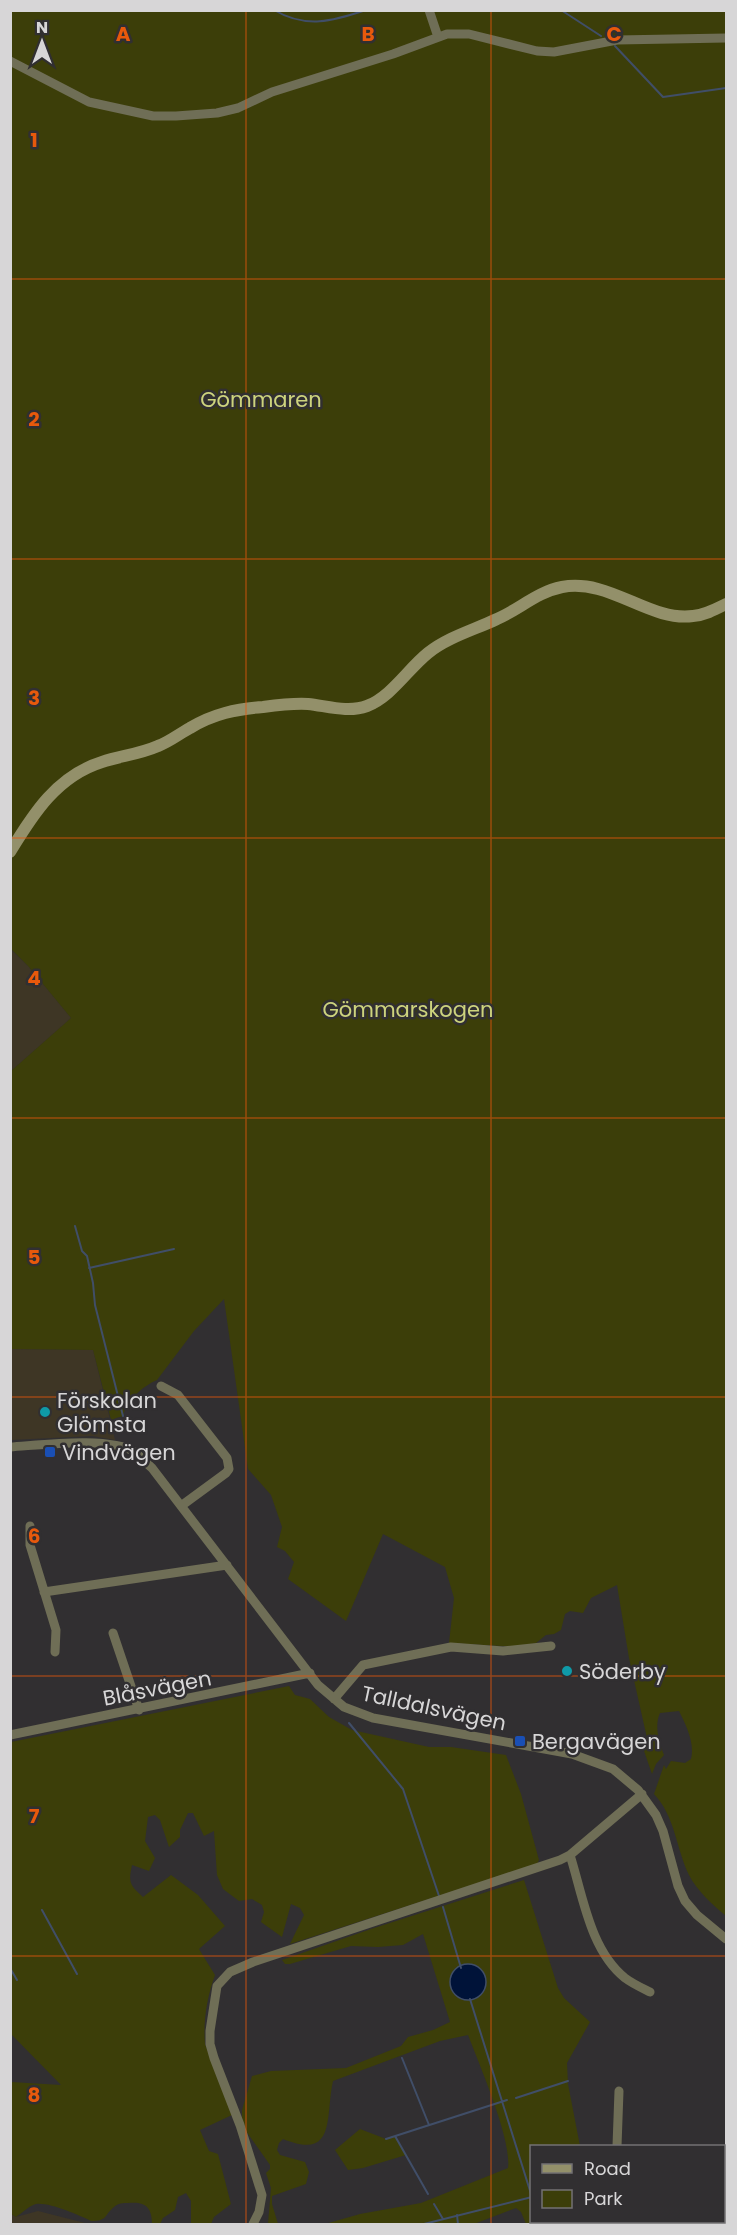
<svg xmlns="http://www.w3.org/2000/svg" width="737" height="2235" font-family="Poppins,sans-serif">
<rect width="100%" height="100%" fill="#312f31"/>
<!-- education -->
<path fill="#3e3625" d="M10,949L29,967L71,1018L11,1071Z
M10,1349L93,1350L115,1440L92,1436L11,1440Z
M38,2211L89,2224H92H11V2214L16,2217Z"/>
<!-- green -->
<path fill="#3c3e09" d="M10,11H726V1916C713,1905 697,1891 689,1875C676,1848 675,1816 654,1794L664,1765L666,1769L671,1761L685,1763L691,1759C695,1743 686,1725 679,1711L660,1713C654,1726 659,1742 664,1755L656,1764L652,1774L643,1748L647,1738L629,1658L617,1585L591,1598L583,1613L570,1611L565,1614L561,1630L554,1634L546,1635L536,1643L518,1647L449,1643L454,1598L445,1567L383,1534L346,1621L288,1579L294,1562L285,1551L277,1547L282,1527L271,1495L248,1469L224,1299L194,1331L157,1380C143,1386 127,1400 123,1416L111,1420L93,1350L11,1349V1071L71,1018L29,967L11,949Z
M289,1686L295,1695L310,1699L329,1717L352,1730L429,1747H451L506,1755L521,1794L539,1860L537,1864L290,1944L304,1915L300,1908L291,1904L282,1937L261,1922L264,1912L262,1905L252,1899L239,1901L223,1889L217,1875L214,1831L204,1836L193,1813H188L180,1830V1837L169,1847L160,1820L155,1815L148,1817L145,1841L155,1858L149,1871L132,1865C128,1883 130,1885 143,1897L171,1875L198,1895L225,1926L199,1949L215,1975C207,1997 203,2021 205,2044L232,2115L200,2130L209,2151L218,2154L231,2204L214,2217L211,2224H191V2201L186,2193L178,2197L175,2210L163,2218L160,2224H152C152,2207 145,2201 128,2203C123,2203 118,2203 114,2207C104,2215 108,2221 91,2221C79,2215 49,2202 36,2204C30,2205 22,2213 16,2217L11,2214V2082L61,2085L11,2034V1742Z
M524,1880L558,1988L564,1998L590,2022L567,2063L568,2084L580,2146H532V2222H600L601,2224H526L521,2212L516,2208L474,2224H325L360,2214L421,2203L508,2168C512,2140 479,2064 468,2035L440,2041L333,2081C325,2116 337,2161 283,2139L279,2143L277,2150L280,2155L305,2162L309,2172L306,2184L272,2196V2204L278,2224H268L271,2188L266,2173L270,2169V2165L246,2131L242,2118V2110L252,2076L271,2071L346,2068L401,2046L408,2037L433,2030L450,2022L423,1934L403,1945L378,1947L351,1946L290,1964H285L282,1960L371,1929Z
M360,2129L386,2139L395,2136L406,2155L363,2168L348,2170L335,2150Z"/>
<!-- water -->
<path fill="#001339" stroke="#404e68" stroke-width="1.5" d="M450 1982a18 18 0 1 1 36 0a18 18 0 1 1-36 0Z"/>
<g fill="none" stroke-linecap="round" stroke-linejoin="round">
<!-- stream -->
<path stroke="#404e68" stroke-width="2" d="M274,10C306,29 333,21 366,10
M561,10L601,36
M615,46L663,97L726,88
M75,1226L82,1251L87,1256L93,1283L95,1305L123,1416
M89,1268L174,1249
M349,1723L403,1789L439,1896
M443,1907L461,1968
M42,1910L77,1974
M10,1968L17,1980
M470,1999L532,2197
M402,2058L429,2125
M516,2098L568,2081
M395,2136L428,2194
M386,2139L507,2100
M434,2204L443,2219
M457,2215L458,2224
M543,2222L551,2224
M424,2224L532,2197"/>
<!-- street -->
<path stroke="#6f6e56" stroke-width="9" d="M429,10L438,37
M10,61L89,102L153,116H176L217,113L238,108L272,92L393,54L447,34H469L537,51L554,52L617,40L726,38
M161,1386L178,1395L227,1458L229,1469L226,1473L181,1506
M10,1447C42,1445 109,1436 135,1452C141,1457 146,1463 152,1468L318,1685L344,1707L373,1718L572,1754L613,1769L638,1790L656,1815L663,1831L678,1886L685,1901L697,1915L726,1939
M30,1526V1545L56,1630L55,1652
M44,1592L227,1565
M113,1633L139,1710
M334,1699L363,1665L451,1647L503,1651L551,1646
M10,1735L310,1673
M570,1855C583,1896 590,1950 625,1978C633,1984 642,1988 650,1992
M617,2146L619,2091
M724,2197H726
M253,2224L259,2212L262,2195L240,2125L214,2058L210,2044V2031L217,1986L230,1972L253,1962L560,1860L570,1855L642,1794
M667,2224L668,2222"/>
<!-- secondary -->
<path stroke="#93906a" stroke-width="12" d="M10,852C33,814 57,776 102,762C120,756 140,754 158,746C169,742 179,734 190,728C213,714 236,709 263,707C278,705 293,703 308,704C327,706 348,713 367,706C391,697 408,669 428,653C448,637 474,630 497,619C520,609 537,592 562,587C610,578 649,622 693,616C705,615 716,609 726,604"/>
</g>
<!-- grid -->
<path fill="none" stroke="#e8590c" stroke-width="1.5" stroke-opacity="0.55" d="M246,10V2224M491,10V2224M10,279H726M10,559H726M10,838H726M10,1118H726M10,1397H726M10,1676H726M10,1956H726"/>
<!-- markers -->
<g fill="#0f9aa8" stroke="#312f31" stroke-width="2">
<circle cx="45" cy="1412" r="6"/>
<circle cx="567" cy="1671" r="6"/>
</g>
<g fill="#1a4fb4" stroke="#312f31" stroke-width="2">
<rect x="44" y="1446" width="12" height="12" rx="3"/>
<rect x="514" y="1735" width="12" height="12" rx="3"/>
</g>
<g text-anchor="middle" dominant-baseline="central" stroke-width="5" stroke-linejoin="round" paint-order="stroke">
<!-- park labels -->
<g font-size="21" fill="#cdd37d" stroke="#312f31">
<text x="261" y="399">Gömmaren</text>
<text x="408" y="1009">Gömmarskogen</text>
</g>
<!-- poi labels -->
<g font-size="21" fill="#d7d6d7" stroke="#312f31" text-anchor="start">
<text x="57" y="1400">Förskolan<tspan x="57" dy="24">Glömsta</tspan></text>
<text x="62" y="1452">Vindvägen</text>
<text x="579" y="1671">Söderby</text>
<text x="532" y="1741">Bergavägen</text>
</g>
<!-- street labels -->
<g font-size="21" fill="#d7d6d7" stroke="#312f31">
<text transform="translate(157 1688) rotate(-11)">Blåsvägen</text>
<text transform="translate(434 1708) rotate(12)">Talldalsvägen</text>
</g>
</g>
<g font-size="20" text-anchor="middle" font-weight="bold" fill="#e8590c" stroke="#312f31" stroke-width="5" stroke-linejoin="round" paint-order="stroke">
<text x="123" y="41">A</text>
<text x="368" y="41">B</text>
<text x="614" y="41">C</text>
<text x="34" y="147">1</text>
<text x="34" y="426">2</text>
<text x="34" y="705">3</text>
<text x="34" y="985">4</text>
<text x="34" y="1264">5</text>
<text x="34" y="1543">6</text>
<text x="34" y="1823">7</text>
<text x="34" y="2102">8</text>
</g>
<!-- border -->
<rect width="737" height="2235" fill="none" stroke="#d7d6d7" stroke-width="24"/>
<!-- legend -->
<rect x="530" y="2145" width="195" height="78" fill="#312f31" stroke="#737273" stroke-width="1.5"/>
<rect x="542" y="2164" width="30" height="9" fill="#93906a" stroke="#737273" stroke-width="1.5"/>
<text x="584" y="2175" font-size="18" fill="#d7d6d7">Road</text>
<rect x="542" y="2190" width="30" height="18" fill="#3c3e09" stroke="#737273" stroke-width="1.5"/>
<text x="584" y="2205" font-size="18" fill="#d7d6d7">Park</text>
<!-- north arrow -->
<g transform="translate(42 42)" stroke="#312f31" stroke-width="4.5" paint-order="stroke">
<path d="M0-4.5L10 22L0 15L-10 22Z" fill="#d7d6d7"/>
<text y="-9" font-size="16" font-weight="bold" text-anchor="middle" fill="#d7d6d7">N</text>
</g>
</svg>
